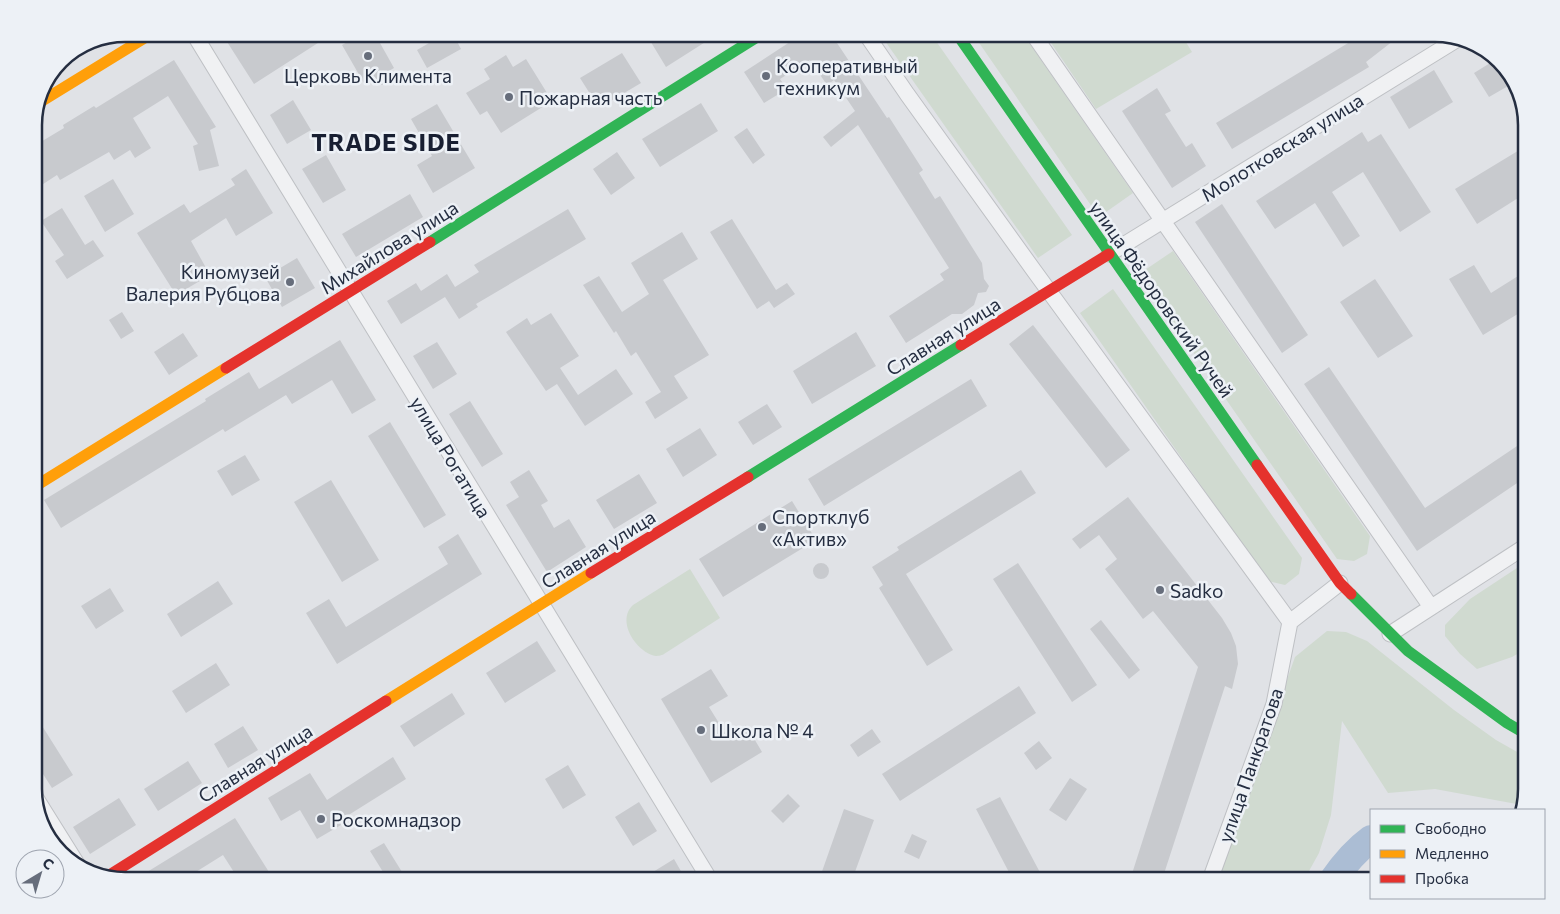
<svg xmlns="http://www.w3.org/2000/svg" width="1560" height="914" font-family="Commissioner,sans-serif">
<rect width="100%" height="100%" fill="#e0e2e6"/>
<!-- green -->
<path fill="#d0dad0" d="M880,34H931L1072,235L1038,258Z
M973,34H1023L1133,193L1099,217Z
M1045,34H1181L1192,52L1096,109Z
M1173,251L1370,536L1367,554L1354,561L1337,559L1139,274Z
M1113,289L1302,558L1299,574L1285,585L1268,581L1080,313Z
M1526,562V649L1512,657L1477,669L1460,654L1445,636V625L1470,599Z
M690,569L720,618L664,654C664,655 657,656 656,656C639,653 621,629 628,612C629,609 631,607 633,605Z
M1327,631L1346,632L1367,641L1454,710L1496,740L1526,757V789L1522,805L1435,789L1388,793L1342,721L1331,815L1319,853L1304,880H1219L1235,826L1295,657Z"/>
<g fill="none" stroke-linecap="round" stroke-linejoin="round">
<!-- river -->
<path stroke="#abbdd4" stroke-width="28" d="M1333,880C1344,864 1356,850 1371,839"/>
</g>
<!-- building -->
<path fill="#c8cace" d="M222,34H332L254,84Z
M362,34H375L394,68L387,72L388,79L384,85H378L371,81L365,85L342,45Z
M423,34H453L461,49L427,68L417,50L429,43Z
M646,34H718L666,67Z
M802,34H831L887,118L889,117L923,170L919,173L935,199L940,196L982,263L984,279L989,286L986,292L978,293L974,305L962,314H952L906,343L889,316L944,280L940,274L949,268L858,125L831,147L823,137L855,111L834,80L827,85L810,60L780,79L787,89L764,103L744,72Z
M1363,34H1402L1366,62L1369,67L1232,149L1216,123Z
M622,53L641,83L599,108L580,78Z
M506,55L513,67L526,59L552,101L501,133L487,111L480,115L466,93L490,79L484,69Z
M174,60L216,127L210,130L219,166L199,171L193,146L198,144L168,96L133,118L151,148L135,158L130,150L114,160L109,152L60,180L57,175L34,190V146L64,128L63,125L94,106L96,108Z
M1495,60L1514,79L1515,82L1489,97L1474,73Z
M1434,70L1453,102L1409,129L1390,97Z
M1157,88L1171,111L1165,114L1186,147L1192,143L1206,166L1172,188L1122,111Z
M293,100L311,130L287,144L270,115Z
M701,103L718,131L660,167L642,139Z
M437,104L475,168L433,193L417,165L432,156L411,119Z
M747,128L765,155L753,164L734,137Z
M1362,132L1368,142L1381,134L1431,212L1400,232L1363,172L1332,192L1360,236L1343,247L1315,203L1275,229L1256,201Z
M1526,146V193L1477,224L1455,189Z
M617,152L635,178L611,195L593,169Z
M326,155L346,190L323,203L302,169Z
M246,169L273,213L236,236L226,218L191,241L210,275L176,295L137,233L184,204L190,213L235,185L231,179Z
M113,179L134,214L105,232L84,196Z
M410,194L423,217L356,257L342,234Z
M1222,204L1308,335L1282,353L1195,222Z
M62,208L85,245L93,240L104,256L67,279L55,261L64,255L41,221Z
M568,209L586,239L476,304L478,307L459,319L445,297L401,324L387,301L416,283L421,291L447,274L455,287L479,272L474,265Z
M732,219L776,290L787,283L795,294L774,308L769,301L757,309L710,232Z
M682,232L698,259L663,280L709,355L674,376L688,398L655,419L645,402L661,392L636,352L631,356L616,331L614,333L583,285L599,276L622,312L649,294L631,263Z
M297,258L315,288L282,307L265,277Z
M1474,265L1491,293L1526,271V309L1483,335L1449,279Z
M1375,279L1413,336L1378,358L1340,302Z
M122,312L134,331L121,339L109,320Z
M551,313L579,356L560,368L578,395L616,369L633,394L585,426L557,384L546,391L506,332L527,318L531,325Z
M1033,325L1130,450L1106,468L1009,344Z
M856,332L876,366L812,404L793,371Z
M183,333L198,356L169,375L154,352Z
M340,340L376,400L352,414L332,380L292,404L286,395L225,432L223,429L61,528L44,500L206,401L205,399L249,372L259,389Z
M437,342L457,374L433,389L413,356Z
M1329,367L1425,508L1526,440V477L1417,551L1304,384Z
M971,379L987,406L824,506L808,479Z
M470,401L503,454L482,467L449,414Z
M767,404L782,427L753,445L738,422Z
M390,422L446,515L424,528L368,436Z
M700,428L717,455L683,477L666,449Z
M245,455L260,480L232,496L217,471Z
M529,470L548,501L541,505L554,528L569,519L586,547L547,572L506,505L519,497L510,482Z
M1021,470L1036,493L906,574L953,650L927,666L879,588L883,585L872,567L899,550L897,547Z
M639,474L657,503L614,529L596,500Z
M331,480L379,560L342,582L294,502Z
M1128,497L1222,618L1231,633L1236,646L1238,664L1232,689L1225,686L1162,880H1130L1198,667L1153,611L1143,619L1105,569L1117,559L1099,535L1080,549L1072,539Z
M792,501L816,540L723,597L699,559Z
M458,534L482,574L337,664L306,613L329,599L346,627L448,564L438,547Z
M813 571a8 8 0 1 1 16 0a8 8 0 1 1-16 0Z
M1018,563L1097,685L1072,702L993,579Z
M218,581L233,604L181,637L167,614Z
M110,588L124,611L96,629L81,606Z
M1101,620L1140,670L1129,679L1090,629Z
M537,641L556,671L505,703L486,673Z
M216,663L230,685L186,713L172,691Z
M711,669L728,696L709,707L727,736L746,725L762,752L711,783L661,699Z
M1019,686L1036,713L900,801L882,774Z
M452,693L465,714L414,747L400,726Z
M34,713L73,775L52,788L34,760Z
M243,726L258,750L228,768L214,744Z
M872,729L881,742L858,757L850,745Z
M1039,741L1052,758L1036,770L1024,753Z
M393,757L406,779L339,821L341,825L317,839L300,810L281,821L268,798L310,773L327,800Z
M188,761L202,783L158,811L144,789Z
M568,765L586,795L563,809L545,779Z
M1070,778L1087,789L1066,821L1049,810Z
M788,794L800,806L783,823L771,811Z
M1000,797L1044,880H1013L976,809Z
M119,798L136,825L90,854L73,827Z
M639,802L657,831L633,846L615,817Z
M844,809L874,820L852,880H819Z
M235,818L274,880H239L223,855L183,880H134Z
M912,834L927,841L919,859L904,852Z
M384,843L407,880H388L370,851Z
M674,859L686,880H640Z"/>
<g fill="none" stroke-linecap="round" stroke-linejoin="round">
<defs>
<path id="street" d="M194,34L710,880
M866,34L907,94L1035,272L1290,622
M1033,34L1431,607
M1109,254L1456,40
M1390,634L1526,546
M34,795L79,867
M1210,880L1274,704L1290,622L1340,583"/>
</defs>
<!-- street casing -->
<use href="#street" stroke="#bec0c4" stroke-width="17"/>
<!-- street -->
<use href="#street" stroke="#f0f1f3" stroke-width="15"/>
<!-- fast -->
<path stroke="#30b455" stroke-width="11" d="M957,34L1257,465
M430,242L762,34
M748,477L961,345
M1351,594L1408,651L1507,723L1526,734"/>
<!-- slow -->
<path stroke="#ff9f0a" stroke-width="11" d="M42,101L151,34
M34,487L226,368
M386,701L591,573"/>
<!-- jam -->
<path stroke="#e5322d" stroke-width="11" d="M961,345L1109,254
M226,368L430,242
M1257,465L1340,583L1351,594
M591,573L748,477
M108,876L386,701"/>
</g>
<!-- markers -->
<g fill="#666d7b" stroke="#edf1f6" stroke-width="2">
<circle cx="368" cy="56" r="5"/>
<circle cx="766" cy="76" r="5"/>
<circle cx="509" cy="97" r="5"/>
<circle cx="290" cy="282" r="5"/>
<circle cx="762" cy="527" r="5"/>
<circle cx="1160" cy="590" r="5"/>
<circle cx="701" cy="730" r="5"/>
<circle cx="321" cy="819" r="5"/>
</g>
<g text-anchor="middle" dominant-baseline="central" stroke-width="5" stroke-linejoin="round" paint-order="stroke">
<!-- poi labels -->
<g font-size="19" fill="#252e41" stroke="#edf1f6" text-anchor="start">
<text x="776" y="65">Кооперативный<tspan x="776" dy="22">техникум</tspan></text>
<text x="368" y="75" text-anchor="middle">Церковь Климента</text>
<text x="519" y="97">Пожарная часть</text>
<text x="280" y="271" text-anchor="end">Киномузей<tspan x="280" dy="22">Валерия Рубцова</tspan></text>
<text x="772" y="516">Спортклуб<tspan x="772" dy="22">«Актив»</tspan></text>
<text x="1170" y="590">Sadko</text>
<text x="711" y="730">Школа № 4</text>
<text x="331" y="819">Роскомнадзор</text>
</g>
<!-- street labels -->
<g font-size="19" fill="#252e41" stroke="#edf1f6">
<text transform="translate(1282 147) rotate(-32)">Молотковская улица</text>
<text transform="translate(389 247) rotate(-32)">Михайлова улица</text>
<text transform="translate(1162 299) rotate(55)">улица Фёдоровский Ручей</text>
<text transform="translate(943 336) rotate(-32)">Славная улица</text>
<text transform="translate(451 457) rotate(59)">улица Рогатица</text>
<text transform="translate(598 549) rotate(-32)">Славная улица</text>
<text transform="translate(255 763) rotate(-32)">Славная улица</text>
<text transform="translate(1250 765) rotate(-71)">улица Панкратова</text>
</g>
<!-- district labels -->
<g font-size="24" font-weight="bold" letter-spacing="1" fill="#181f32" stroke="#edf1f6">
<text x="386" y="141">TRADE SIDE</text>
</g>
</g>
<!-- crop -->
<path d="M0 0H1560V914H0ZM125 42H1435A83 83 0 0 1 1518 125V789A83 83 0 0 1 1435 872H125A83 83 0 0 1 42 789V125A83 83 0 0 1 125 42Z" fill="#edf1f6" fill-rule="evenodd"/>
<path fill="none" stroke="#252e41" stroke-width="2.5" d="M125 42H1435A83 83 0 0 1 1518 125V789A83 83 0 0 1 1435 872H125A83 83 0 0 1 42 789V125A83 83 0 0 1 125 42Z"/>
<!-- legend -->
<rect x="1370" y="809" width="175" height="90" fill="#edf1f6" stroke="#9da3ae"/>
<rect x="1380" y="825" width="25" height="8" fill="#30b455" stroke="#9da3ae"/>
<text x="1415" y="834" font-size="15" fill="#252e41">Свободно</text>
<rect x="1380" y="850" width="25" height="8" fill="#ff9f0a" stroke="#9da3ae"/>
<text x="1415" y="859" font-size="15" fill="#252e41">Медленно</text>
<rect x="1380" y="875" width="25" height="8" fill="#e5322d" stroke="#9da3ae"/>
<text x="1415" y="884" font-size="15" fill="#252e41">Пробка</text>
<!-- north arrow -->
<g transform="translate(40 874) rotate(38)"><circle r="24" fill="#edf1f6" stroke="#9da3ae"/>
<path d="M0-4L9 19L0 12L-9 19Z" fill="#666d7b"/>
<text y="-8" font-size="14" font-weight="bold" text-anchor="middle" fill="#252e41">С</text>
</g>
</svg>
